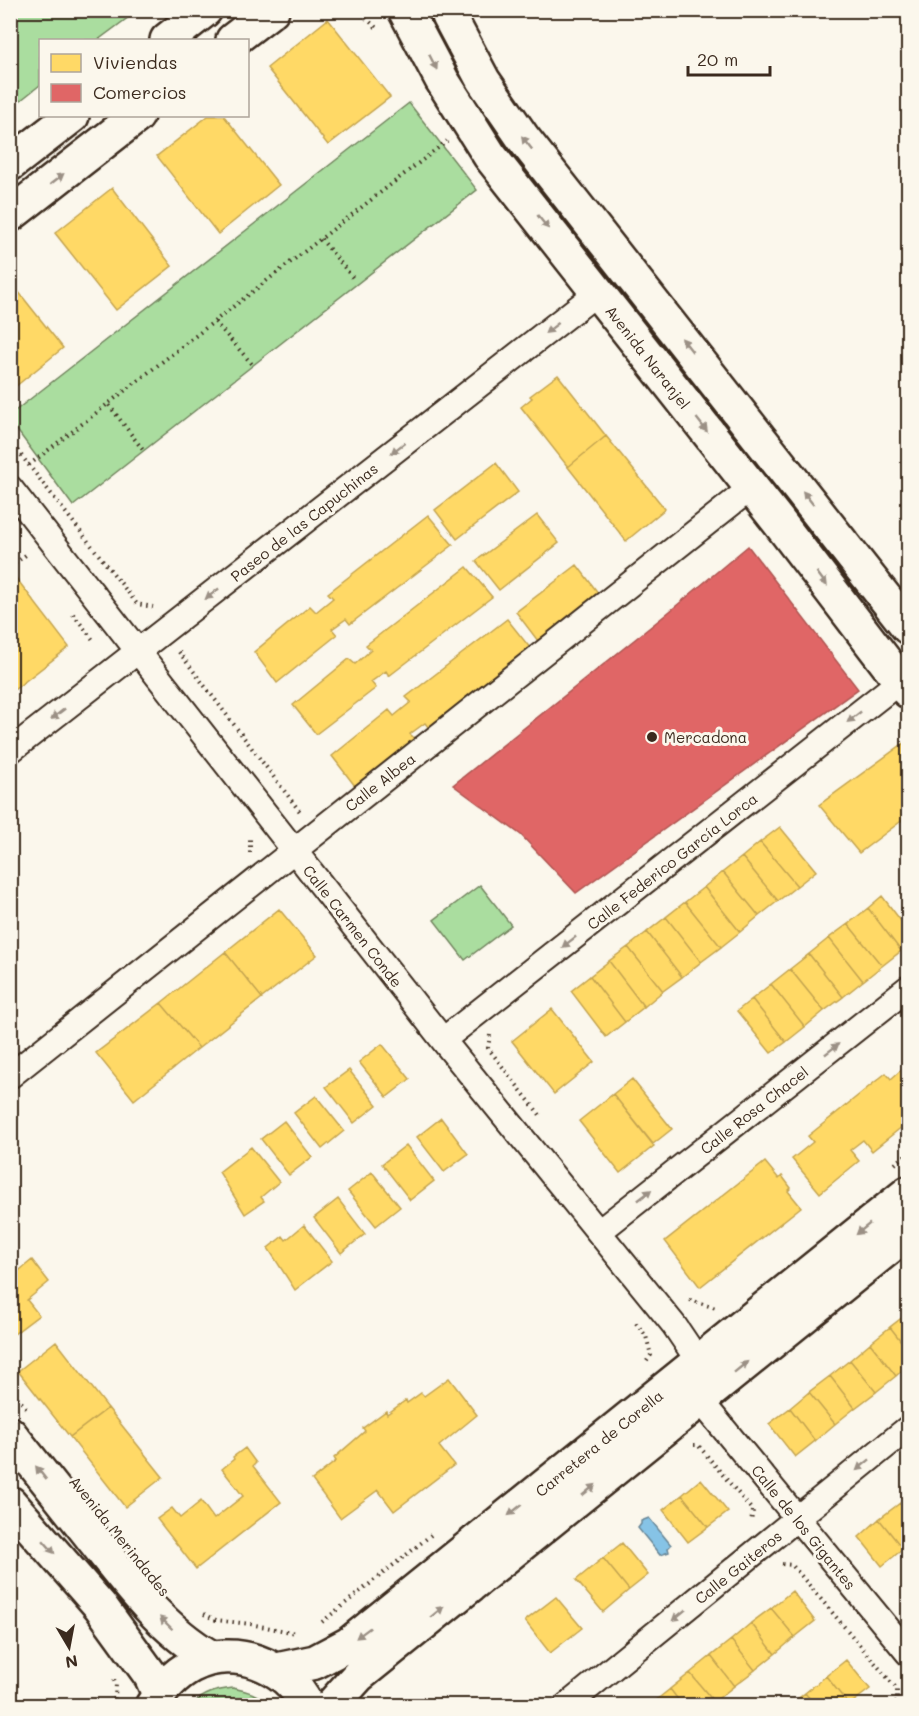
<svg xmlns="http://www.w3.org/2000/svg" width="919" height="1716" font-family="Mali,sans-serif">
<rect width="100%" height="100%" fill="#fbf7ec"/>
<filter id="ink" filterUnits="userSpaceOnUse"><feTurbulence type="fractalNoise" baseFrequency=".0167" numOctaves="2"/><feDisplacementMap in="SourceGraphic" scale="12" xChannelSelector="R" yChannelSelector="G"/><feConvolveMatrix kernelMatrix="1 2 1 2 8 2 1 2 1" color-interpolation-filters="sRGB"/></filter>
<g filter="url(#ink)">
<!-- green -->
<path fill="#aadd9f" stroke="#72845e" stroke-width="1.5" d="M10,11L11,10L137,11L98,40H40V85L11,108Z
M409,103L477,190L73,506L11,422V414Z
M480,885L511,925L465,960L434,920Z
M233,1688C247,1691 259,1694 268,1705H192C204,1693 216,1690 233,1688Z"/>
<!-- water -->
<path fill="#86c3e6" stroke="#688696" stroke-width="1.5" d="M649,1518L671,1545L668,1548L669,1552L660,1555L638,1528L641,1524V1521Z"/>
<!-- homes -->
<path fill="#ffd966" stroke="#c4a450" stroke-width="1.5" d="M328,19L390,97L328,145L267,68Z
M208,116H224L279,185L218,234L157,156Z
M112,188L172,266L116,310L55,233Z
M10,281L63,348L10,391Z
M558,375L606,436L568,467L521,407L532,398L530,396Z
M606,436L665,509L626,541L568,467Z
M496,463L518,492L457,539L435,510Z
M428,515L453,545L350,624L346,619L332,629L337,635L277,683L254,652L310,606L316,612L333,598L328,593Z
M537,515L559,543L499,590L476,561Z
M577,565L599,594L538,641L516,612Z
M467,567L492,597L389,676L386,671L371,682L376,688L316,734L293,705L349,659L355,664L371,650L366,645Z
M13,574L69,647L10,693V576Z
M507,619L531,649L429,728L425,723L410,734L415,739L355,786L332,756L389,710L394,716L411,702L406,697Z
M908,740V816L859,853L819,805Z
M780,827L816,871L797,886L760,842Z
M760,842L797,886L778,901L742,857Z
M742,857L778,901L759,916L723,872Z
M723,872L759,916L740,932L704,887Z
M704,887L740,932L721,947L685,902Z
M882,896L908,930V945L901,951L868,908Z
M685,902L721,947L701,962L666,917Z
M868,908L901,951L882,966L848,924Z
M279,909L317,955L262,998L225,952Z
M666,917L701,962L682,977L647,932Z
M848,924L882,966L863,981L829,938Z
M647,932L682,977L663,991L628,947Z
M829,938L863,981L843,997L809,954Z
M628,947L663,991L644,1007L609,961Z
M225,952L262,998L199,1048L161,1003Z
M809,954L843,997L824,1011L790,969Z
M609,961L644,1007L625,1022L590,976Z
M790,969L824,1011L805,1027L771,984Z
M590,976L625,1022L606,1037L571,991Z
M771,984L805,1027L786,1042L752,999Z
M752,999L786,1042L771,1053L737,1011Z
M161,1003L199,1048L134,1100L96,1053Z
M552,1009L594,1062L554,1094L512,1041Z
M382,1044L410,1079L387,1097L359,1062Z
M908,1064V1122L872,1151L863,1140L850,1150L859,1161L820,1193L792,1159L813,1142L808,1136L886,1073L891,1079Z
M349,1070L377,1105L354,1123L326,1087Z
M632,1079L672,1129L653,1144L613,1094Z
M613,1094L654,1146L620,1173L579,1121Z
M316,1096L344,1131L322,1149L294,1113Z
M441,1118L468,1154L444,1172L417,1137Z
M284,1121L312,1157L289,1175L261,1139Z
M406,1145L434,1181L410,1200L382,1164Z
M251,1147L279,1182L261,1197L264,1201L245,1214L219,1172Z
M765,1162L779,1179L782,1176L791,1188L788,1191L801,1207L700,1287L665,1241Z
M372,1172L400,1207L376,1226L348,1191Z
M338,1199L365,1234L341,1253L314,1218Z
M304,1225L332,1261L295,1290L268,1248L283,1236L286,1240Z
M32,1260L49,1282L27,1300L39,1315L10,1337V1278Z
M908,1313V1350L890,1327Z
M890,1327L908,1350V1365L896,1376L870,1343Z
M56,1341L108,1408L70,1437L18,1371Z
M870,1343L896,1376L876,1392L850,1360Z
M850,1360L876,1392L855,1408L830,1376Z
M830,1376L855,1408L835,1424L809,1392Z
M449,1378L477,1415L439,1446L454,1465L394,1511L378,1490L340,1518L312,1480L336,1461L334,1458L365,1431L363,1428L386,1411L387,1414L406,1400L407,1403L421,1393L424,1396Z
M809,1392L835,1424L815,1441L790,1408Z
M108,1408L163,1477L125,1507L70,1437Z
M790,1408L815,1441L795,1457L769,1424Z
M245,1448L256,1463L253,1466L281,1502L196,1569L157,1519L172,1508L180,1518L201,1501L214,1519L243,1496L222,1469L234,1459L233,1457Z
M701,1479L728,1512L708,1527L682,1495Z
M682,1495L708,1527L688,1542L663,1510Z
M908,1496V1514L900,1503Z
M900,1503L908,1514V1545L903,1549L879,1519Z
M879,1519L903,1549L882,1566L859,1537Z
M622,1543L648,1575L629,1590L603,1558Z
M603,1558L629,1590L603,1612L576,1580Z
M792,1591L815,1621L795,1637L771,1608Z
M556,1597L582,1628L550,1653L525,1621Z
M771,1608L795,1637L775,1654L751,1623Z
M751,1623L775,1654L755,1670L731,1640Z
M731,1640L755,1670L734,1686L711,1656Z
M711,1656L734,1686L714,1702L690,1673Z
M846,1660L870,1689L849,1705L826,1676Z
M690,1673L714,1702L710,1706H683L670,1689Z
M826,1676L849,1705V1706H816L805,1693Z
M670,1689L683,1706H650V1705Z
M805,1693L816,1706H789Z"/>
<!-- shops -->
<path fill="#e06666" stroke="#ae5450" stroke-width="1.5" d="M748,546L858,689L576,893L521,835L453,785L664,616Z"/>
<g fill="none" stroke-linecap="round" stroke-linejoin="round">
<defs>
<path id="street" d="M10,488L446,1044L674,1325L699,1362
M10,751L598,292
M443,1040L900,681
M10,1076L751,488
M600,1231L908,988
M700,1400L908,1653
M566,1706L908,1428"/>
<path id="secondary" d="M405,10L442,80L490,156L778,521L908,691
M448,10L449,16L483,80L523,138L908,627
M167,40L205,10
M233,40L272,10
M10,164L72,116
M10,215L137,116
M10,1434C37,1468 64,1502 90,1535C125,1580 162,1630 212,1658
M10,1503L101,1607L151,1676L159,1694
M277,1670L315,1662L349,1644L908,1193
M152,1706C162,1689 174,1675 191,1666C233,1644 287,1664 307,1706
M331,1706L358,1676L908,1232"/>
</defs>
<!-- street casing -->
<use href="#street" stroke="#3b2a1e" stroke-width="28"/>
<!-- secondary casing -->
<use href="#secondary" stroke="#3b2a1e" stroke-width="38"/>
<!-- path -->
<path stroke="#3b2a1e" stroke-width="4" stroke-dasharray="1.5 4.5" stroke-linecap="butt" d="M357,10L379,30
M321,239L353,278
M215,322L252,364
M109,405L143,450
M10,441L137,604L153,607
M29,465L447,141
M10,567L27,554
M73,614L94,641
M179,652L301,813
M903,721L908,728
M250,853V836
M490,1035L488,1048L540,1115
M895,1164L908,1153
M690,1300L716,1308
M636,1323L646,1336L651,1355L645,1364
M10,1388L26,1408
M10,1398L17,1406
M694,1445H698L753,1511L751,1521
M782,1564L792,1565L897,1689V1702L892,1706
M204,1614L216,1620L250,1624L296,1633
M322,1622L431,1535
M114,1680L116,1685L114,1706
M531,1706L542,1697"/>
<!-- street -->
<use href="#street" stroke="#fbf7ec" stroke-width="24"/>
<!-- secondary -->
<use href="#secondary" stroke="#fbf7ec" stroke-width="33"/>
</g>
<!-- one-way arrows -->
<defs><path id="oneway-solid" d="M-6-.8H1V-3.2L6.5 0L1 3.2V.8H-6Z" transform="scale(1.5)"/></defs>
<g fill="#9b9085">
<use href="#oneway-solid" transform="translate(433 62) rotate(63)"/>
<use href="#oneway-solid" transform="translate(527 143) rotate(-128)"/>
<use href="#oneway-solid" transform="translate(57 179) rotate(-38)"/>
<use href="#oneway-solid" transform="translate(543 222) rotate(51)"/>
<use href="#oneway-solid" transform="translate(552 328) rotate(142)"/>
<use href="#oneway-solid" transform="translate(687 345) rotate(-128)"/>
<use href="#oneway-solid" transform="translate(702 425) rotate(52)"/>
<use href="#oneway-solid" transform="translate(398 448) rotate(142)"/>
<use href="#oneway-solid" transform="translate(808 498) rotate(-128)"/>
<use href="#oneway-solid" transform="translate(822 579) rotate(53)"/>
<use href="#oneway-solid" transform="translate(212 594) rotate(142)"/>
<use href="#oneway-solid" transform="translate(58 714) rotate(142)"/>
<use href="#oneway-solid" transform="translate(854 717) rotate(142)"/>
<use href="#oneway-solid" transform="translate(569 942) rotate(142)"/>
<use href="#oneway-solid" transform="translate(832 1049) rotate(-38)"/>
<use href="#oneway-solid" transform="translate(645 1195) rotate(-38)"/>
<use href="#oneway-solid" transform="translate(863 1229) rotate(141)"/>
<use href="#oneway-solid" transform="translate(741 1367) rotate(-39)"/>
<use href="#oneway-solid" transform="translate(863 1465) rotate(141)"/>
<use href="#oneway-solid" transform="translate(41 1473) rotate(-128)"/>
<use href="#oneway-solid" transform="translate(589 1490) rotate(-39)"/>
<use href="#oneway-solid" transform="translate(515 1510) rotate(141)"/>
<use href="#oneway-solid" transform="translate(49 1547) rotate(49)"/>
<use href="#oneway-solid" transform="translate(437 1612) rotate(-39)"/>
<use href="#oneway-solid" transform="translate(679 1615) rotate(141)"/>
<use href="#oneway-solid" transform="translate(166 1623) rotate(-136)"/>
<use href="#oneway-solid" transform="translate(363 1633) rotate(143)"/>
</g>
</g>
<!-- markers -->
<circle fill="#3b2a1e" stroke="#fbf7ec" stroke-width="2" cx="652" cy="737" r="6"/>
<g text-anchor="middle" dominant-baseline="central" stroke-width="6" stroke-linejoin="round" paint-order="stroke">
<!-- street labels -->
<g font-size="15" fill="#3b2a1e" stroke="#fbf7ec">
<text transform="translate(648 357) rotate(52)">Avenida Naranjel</text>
<text transform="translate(304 522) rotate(-38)">Paseo de las Capuchinas</text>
<text transform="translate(380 782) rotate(-38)">Calle Albea</text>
<text transform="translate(672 861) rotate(-38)">Calle Federico García Lorca</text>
<text transform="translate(353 926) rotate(52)">Calle Carmen Conde</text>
<text transform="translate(754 1110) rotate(-38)">Calle Rosa Chacel</text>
<text transform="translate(599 1443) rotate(-39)">Carretera de Corella</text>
<text transform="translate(804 1527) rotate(51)">Calle de los Gigantes</text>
<text transform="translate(120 1536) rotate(51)">Avenida Merindades</text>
<text transform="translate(738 1567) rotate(-39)">Calle Gaiteros</text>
</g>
<!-- poi labels -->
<g font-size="15" fill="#3b2a1e" stroke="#fbf7ec" text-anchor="start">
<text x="664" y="737">Mercadona</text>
</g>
</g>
<!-- margin -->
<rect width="919" height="1716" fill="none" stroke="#fbf7ec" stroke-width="36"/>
<rect x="18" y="18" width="883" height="1680" fill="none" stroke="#3b2a1e" stroke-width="2" filter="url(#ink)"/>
<!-- legend -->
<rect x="39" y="39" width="210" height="78" fill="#fbf7ec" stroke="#aea59a" stroke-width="1.5"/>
<rect x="51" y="54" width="30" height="18" fill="#ffd966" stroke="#aea59a" stroke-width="1.5"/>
<text x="93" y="69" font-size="18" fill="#3b2a1e">Viviendas</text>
<rect x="51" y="84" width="30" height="18" fill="#e06666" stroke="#aea59a" stroke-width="1.5"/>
<text x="93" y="99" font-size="18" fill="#3b2a1e">Comercios</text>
<!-- north arrow -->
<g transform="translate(69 1647) rotate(170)" stroke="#fbf7ec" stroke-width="4.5" paint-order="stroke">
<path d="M0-4.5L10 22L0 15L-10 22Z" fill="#3b2a1e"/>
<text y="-9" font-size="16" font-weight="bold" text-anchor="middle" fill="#3b2a1e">N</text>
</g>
<!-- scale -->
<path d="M688 66v9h82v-9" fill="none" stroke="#3b2a1e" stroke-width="3"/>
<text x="697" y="66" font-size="18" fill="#3b2a1e" stroke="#fbf7ec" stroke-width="4.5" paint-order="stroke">20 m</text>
</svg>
